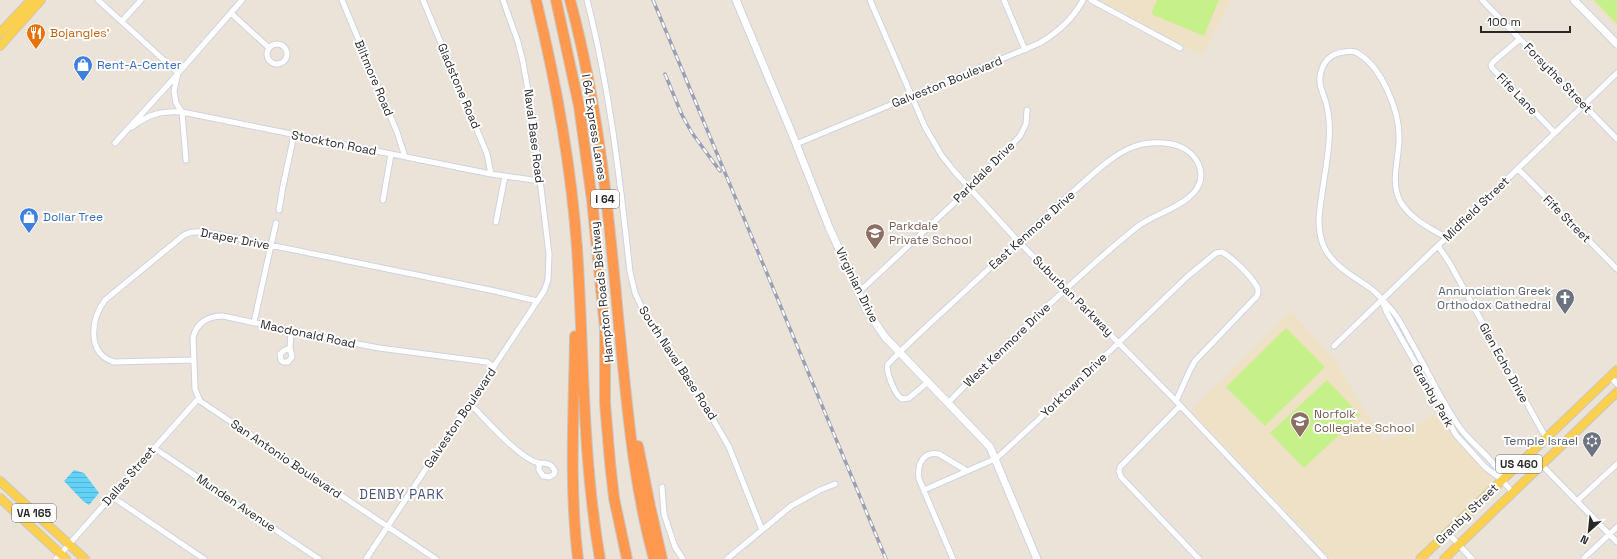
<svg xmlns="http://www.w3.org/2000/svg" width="1617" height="559" font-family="'Space Grotesk',sans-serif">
<defs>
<pattern id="water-rules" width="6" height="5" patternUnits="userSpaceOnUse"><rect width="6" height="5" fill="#62d2f7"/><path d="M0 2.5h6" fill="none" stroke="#55b4d4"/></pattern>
</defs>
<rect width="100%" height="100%" fill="#ece3d8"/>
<!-- education -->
<path fill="#efe1c6" d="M1099,0H1231L1202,56Z
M1590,0H1617V27Z
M1291,311L1334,359L1384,442L1439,413L1457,442L1492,478L1491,485L1413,559H1331L1191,410Z"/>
<!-- pitch -->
<path fill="#c6f08a" d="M1157,0H1219L1204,36L1151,14Z
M1594,0H1617V24Z
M1286,328L1325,367L1265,426L1226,387Z
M1327,380L1360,415L1304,468L1270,433Z"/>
<!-- water -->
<path fill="url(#water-rules)" d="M74,470L84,473L99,493L89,505L83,501L64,481Z"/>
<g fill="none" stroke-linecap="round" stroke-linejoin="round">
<defs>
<path id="street" d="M98,0L178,73L174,91L176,103L182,112L186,160
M342,0L397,132L405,157
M423,0L487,154L491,174
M587,0C610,89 620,180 630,272L635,293L644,312L699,395L729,447L762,530
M870,0L925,127L942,156L954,171L1018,241L1176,401L1325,559
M1004,0L1025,50
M1091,0L1180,48
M1482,0L1617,139
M231,13L269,48
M122,21L141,0
M1520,39L1494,61L1491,65L1492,68L1555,133
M267 54a10 10 0 1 1 20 0a10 10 0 1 1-20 0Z
M132,127C148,114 162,111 182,112L491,174L540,181
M115,143L167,86L242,0
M796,144L1040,43C1058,32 1073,19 1083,0
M1518,169L1617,269
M383,200L391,154
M279,210L283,186L294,135
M496,222L505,176
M1447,238C1430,228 1410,219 1400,201C1390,181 1399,160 1399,139C1400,112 1382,68 1359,54C1355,51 1349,51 1344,52C1323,54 1315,76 1323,94C1336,125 1326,162 1322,194C1319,213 1316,231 1325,249C1335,267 1353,276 1370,288C1377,293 1383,300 1388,306C1398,315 1404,329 1410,340C1427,369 1441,401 1460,428C1473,446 1496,459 1502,480
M1438,246L1449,262L1546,438
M858,293L969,189L1020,136L1026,124L1027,110
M1382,301L1387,313L1456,435L1485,467L1502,480L1513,493
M254,322L276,223
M1334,346L1617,73
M290,348L292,357L288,362H283L281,360L280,354L285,350Z
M290,348L291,331
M193,360L114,362C86,353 91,319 105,300L184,235C196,229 208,233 221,235L495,291L537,301
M1610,376L1617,384
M928,382L909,398L902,399C895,395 885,371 888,364C912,339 938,316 963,293C998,260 1033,227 1069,195C1086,181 1112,154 1133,147C1148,141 1171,141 1185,149C1193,154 1200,163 1201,174C1202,203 1156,212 1137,227C1104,253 1074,282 1043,310C1011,341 978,371 948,403
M470,404C485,418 519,459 539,463
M1180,406L1120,467L1119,471L1121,477L1199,559
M154,448L319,559
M1530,453L1617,542
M539,463C546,463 551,463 555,471L554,474L549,477L543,476L539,470Z
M662,487L664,514L675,547L683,559
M924,490L997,458L1036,422L1188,276L1216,253L1222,252C1233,258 1251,276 1257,287C1259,290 1258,293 1257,296L1195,361L1190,370L1176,401
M111,496L204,559
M1577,501L1617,464
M1448,533L1472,559
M1584,558L1617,527
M56,559L198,399
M366,559L544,291L548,280L549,254L532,114L523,62L518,42L503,0
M436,559L200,401L195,389L193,338C196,323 208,316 223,316L316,336L379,348L487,362L494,367
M727,559L791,506L820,490L835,484
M953,559L919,479C917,464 923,451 939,454L967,471"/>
<path id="secondary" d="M736,0L793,136L829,227L866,309L885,337L990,447L1037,559
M1574,0L1617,44"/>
<path id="primary" d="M0,33L31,0
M0,46L41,0
M0,481L85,559
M0,498L66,559
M1420,559L1617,370
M1444,559L1617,392"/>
<path id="highway" d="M536,0C556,82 571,164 577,248C584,352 582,456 600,559
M556,0L579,106L592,200L605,328V403L610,462L614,498L627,559
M570,0C599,106 609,217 619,326C627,404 633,483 654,559
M575,336C574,410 569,485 578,559
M638,446L650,506L662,559"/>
</defs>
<!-- street casing -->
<use href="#street" stroke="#cdd2e3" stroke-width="7"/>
<!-- secondary casing -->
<use href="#secondary" stroke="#cdd2e3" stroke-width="9"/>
<!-- primary casing -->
<use href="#primary" stroke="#c7c7c7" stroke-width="10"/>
<!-- highway casing -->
<use href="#highway" stroke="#c7c7c7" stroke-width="12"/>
<!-- street -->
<use href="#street" stroke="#fff" stroke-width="5"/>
<!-- secondary -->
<use href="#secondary" stroke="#fff" stroke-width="7"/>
<!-- primary -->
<use href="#primary" stroke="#fbd04e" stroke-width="8"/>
<!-- highway -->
<use href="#highway" stroke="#ff9950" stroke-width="10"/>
<defs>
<path id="rail" d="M653,0L886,559
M665,74L682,115L692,133L720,171"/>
</defs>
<!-- rail casing -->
<use href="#rail" stroke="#9b9fb4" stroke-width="3.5"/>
<!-- rail -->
<use href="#rail" stroke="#fff" stroke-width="2" stroke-dasharray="6" stroke-linecap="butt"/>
</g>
<!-- icons -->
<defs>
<symbol id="restaurant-pin" viewBox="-11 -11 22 30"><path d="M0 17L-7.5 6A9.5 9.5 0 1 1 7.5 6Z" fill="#e8710a" stroke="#fff"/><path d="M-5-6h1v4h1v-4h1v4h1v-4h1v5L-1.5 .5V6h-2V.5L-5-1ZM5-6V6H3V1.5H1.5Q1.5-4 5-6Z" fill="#fff"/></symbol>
<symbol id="shop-pin" viewBox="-11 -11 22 30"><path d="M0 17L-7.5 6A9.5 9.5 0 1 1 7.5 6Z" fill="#3f7fe0" stroke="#fff"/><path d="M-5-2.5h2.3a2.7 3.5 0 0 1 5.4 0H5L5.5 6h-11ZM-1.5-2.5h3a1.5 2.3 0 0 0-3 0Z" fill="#fff"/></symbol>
<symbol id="school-pin" viewBox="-11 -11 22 30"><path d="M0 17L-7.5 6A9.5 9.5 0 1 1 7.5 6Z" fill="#8d6e63" stroke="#fff"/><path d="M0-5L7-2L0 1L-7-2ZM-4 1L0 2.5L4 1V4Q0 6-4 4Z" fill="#fff"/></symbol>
<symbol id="church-pin" viewBox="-11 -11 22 30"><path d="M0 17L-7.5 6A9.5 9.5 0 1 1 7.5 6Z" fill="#6b7280" stroke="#fff"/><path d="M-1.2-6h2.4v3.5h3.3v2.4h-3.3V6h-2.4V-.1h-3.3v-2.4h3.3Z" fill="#fff"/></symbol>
<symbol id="synagogue-pin" viewBox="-11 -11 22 30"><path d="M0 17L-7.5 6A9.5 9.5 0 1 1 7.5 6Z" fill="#6b7280" stroke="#fff"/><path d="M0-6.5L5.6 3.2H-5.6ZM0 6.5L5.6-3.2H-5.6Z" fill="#fff"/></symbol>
</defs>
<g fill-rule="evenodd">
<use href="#restaurant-pin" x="25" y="22" width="22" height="30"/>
<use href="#shop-pin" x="72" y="54" width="22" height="30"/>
<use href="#shop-pin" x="18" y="206" width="22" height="30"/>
<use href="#school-pin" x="864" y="222" width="22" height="30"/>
<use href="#church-pin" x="1554" y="287" width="22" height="30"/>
<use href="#school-pin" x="1289" y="410" width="22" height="30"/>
<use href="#synagogue-pin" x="1581" y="430" width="22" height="30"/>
</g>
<g text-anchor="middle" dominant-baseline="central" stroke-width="4" stroke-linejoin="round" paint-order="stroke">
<!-- shield labels -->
<g fill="#fff" stroke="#686868" stroke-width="1">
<rect x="591" y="190" width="28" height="18" rx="3"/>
<rect x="1496" y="455" width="46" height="18" rx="3"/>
<rect x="12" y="504" width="44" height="18" rx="3"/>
</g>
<g font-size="11" font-weight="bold" fill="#282828">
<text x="605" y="199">I 64</text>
<text x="1519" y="464">US 460</text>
<text x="34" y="513">VA 165</text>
</g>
<!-- food labels -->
<g font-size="12" fill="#c56008" stroke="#fff" text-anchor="start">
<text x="50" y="33">Bojangles'</text>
</g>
<!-- shop labels -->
<g font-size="12" fill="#366cbe" stroke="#fff" text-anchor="start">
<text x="97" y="65">Rent-A-Center</text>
<text x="43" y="217">Dollar Tree</text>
</g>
<!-- street labels -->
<g font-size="12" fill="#282828" stroke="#fff">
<text transform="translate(374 78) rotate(67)">Biltmore Road</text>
<text transform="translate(1558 78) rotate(46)">Forsythe Street</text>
<text transform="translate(947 82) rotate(-22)">Galveston Boulevard</text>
<text transform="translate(459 86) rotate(67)">Gladstone Road</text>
<text transform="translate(1517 94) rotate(46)">Fife Lane</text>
<text transform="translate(594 127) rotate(81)">I 64 Express Lanes</text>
<text transform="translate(534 136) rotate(83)">Naval Base Road</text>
<text transform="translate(334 143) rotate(11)">Stockton Road</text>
<text transform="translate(984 172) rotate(-45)">Parkdale Drive</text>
<text transform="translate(1476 209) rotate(-44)">Midfield Street</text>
<text transform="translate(1567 219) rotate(45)">Fife Street</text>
<text transform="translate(1032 230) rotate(-42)">East Kenmore Drive</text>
<text transform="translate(235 239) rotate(11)">Draper Drive</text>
<text transform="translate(857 285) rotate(64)">Virginian Drive</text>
<text transform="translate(602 292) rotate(-96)">Hampton Roads Beltway</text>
<text transform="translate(1073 296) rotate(45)">Suburban Parkway</text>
<text transform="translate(308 334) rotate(12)">Macdonald Road</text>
<text transform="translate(1007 345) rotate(-44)">West Kenmore Drive</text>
<text transform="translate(678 363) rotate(57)">South Naval Base Road</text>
<text transform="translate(1504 363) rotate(61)">Glen Echo Drive</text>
<text transform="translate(1074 385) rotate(-44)">Yorktown Drive</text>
<text transform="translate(1433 396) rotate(60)">Granby Park</text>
<text transform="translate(460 418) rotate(-56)">Galveston Boulevard</text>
<text transform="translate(286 459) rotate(34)">San Antonio Boulevard</text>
<text transform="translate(129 476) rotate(-49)">Dallas Street</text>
<text transform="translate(236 503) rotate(34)">Munden Avenue</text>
<text transform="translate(1467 514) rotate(-44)">Granby Street</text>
</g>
<!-- education labels -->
<g font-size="12" fill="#785e54" stroke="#fff" text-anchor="start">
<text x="889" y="226">Parkdale<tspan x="889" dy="14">Private School</tspan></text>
<text x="1314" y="414">Norfolk<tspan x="1314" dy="14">Collegiate School</tspan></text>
</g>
<!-- worship labels -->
<g font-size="12" fill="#5b616d" stroke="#fff" text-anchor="end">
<text x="1551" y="291">Annunciation Greek<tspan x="1551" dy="14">Orthodox Cathedral</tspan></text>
<text x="1578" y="441">Temple Israel</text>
</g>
<!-- neighbourhood labels -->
<g font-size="13" letter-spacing="1" fill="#46507b" stroke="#fff">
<text x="402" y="494">DENBY PARK</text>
</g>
</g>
<!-- north arrow -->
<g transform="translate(1589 531) rotate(207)" stroke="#ffffff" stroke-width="3" paint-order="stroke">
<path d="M0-3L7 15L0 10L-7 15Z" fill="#282828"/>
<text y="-6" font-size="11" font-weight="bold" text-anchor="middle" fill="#282828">N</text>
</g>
<!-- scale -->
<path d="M1481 26v6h89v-6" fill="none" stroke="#282828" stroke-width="2"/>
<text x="1487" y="26" font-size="12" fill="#282828" stroke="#ffffff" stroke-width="3" paint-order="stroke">100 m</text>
</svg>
